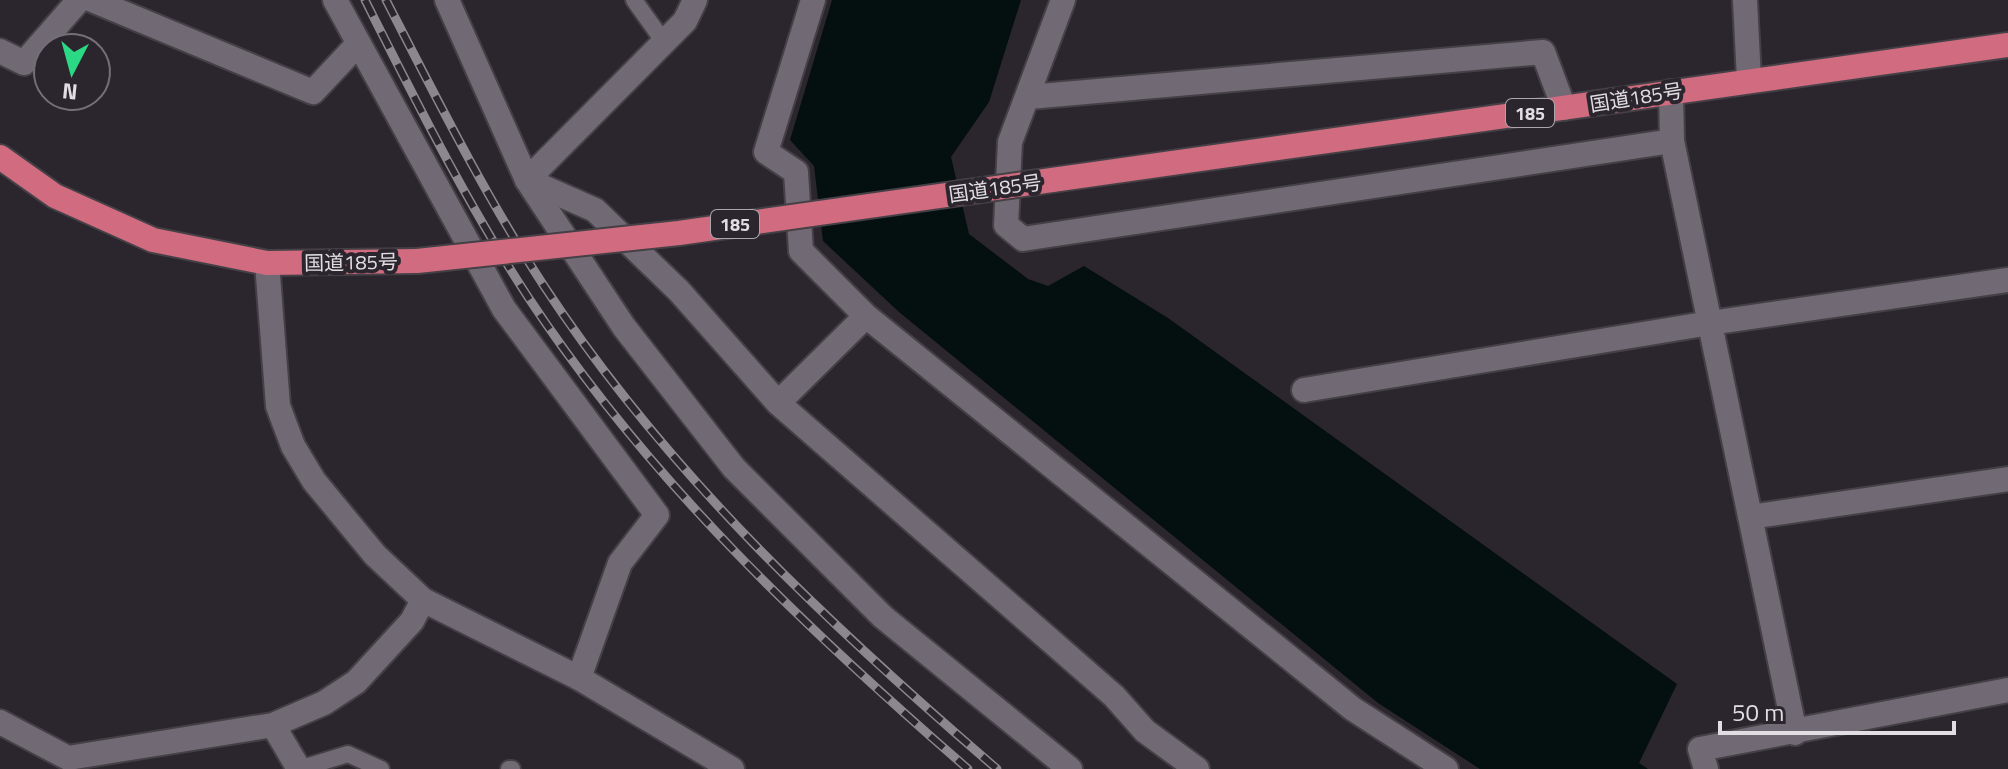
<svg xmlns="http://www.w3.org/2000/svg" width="2008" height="769" font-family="'Titillium Web','Noto Sans JP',sans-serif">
<rect width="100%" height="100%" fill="#2b252d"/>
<!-- water -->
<path fill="#040f0f" d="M832,0H1021L989,102L951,157L969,234L1028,279L1048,286L1084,266L1168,318L1677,684L1639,763L1648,769H1480L1378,703L899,312L823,241L814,166L790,140Z"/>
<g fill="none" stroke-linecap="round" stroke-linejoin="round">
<defs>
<path id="service" d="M634,0L664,42
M299,769L348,754L381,769
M509,769H512"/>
<path id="minor" d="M92,0L313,92L357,45
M335,0L504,309L657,515L620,563L579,678
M813,0L766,152L796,172L801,251L866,316L1353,709L1446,769
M1063,0L1010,142L1006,225L1023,239L1672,141
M1745,0L1749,80
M0,51L24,63L79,0
M1671,92L1672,141L1795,733
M1029,97L1543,52L1564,108
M527,180L595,210L679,291L778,403L1114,696L1145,731L1197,769
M1304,390L1710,323L2008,280
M778,403L866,316
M1750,517L2008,479
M0,722L68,758L273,725L324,703L356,682L412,621L423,600
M273,725L299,769
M1706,769L1700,749L2008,690"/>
<path id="tertiary" d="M447,0L527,180L624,327L734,468L883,617L1070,769
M527,180L685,21L695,0
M267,263L278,406L293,446L314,481L375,555L423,600L579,678L732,769"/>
<path id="trunk" d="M0,157L55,196L153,240L267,263L417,261
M1052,180L2008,45"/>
</defs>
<!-- service casing -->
<use href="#service" stroke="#444046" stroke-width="20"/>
<!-- minor casing -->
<use href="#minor" stroke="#444046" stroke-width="28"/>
<!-- tertiary casing -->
<use href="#tertiary" stroke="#444046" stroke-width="28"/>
<!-- trunk casing -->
<use href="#trunk" stroke="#444046" stroke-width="28"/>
<!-- service -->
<use href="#service" stroke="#716a74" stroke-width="16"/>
<!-- minor -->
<use href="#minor" stroke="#716a74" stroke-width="24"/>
<!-- tertiary -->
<use href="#tertiary" stroke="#716a74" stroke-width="24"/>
<!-- trunk -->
<use href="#trunk" stroke="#d16b7f" stroke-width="24"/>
<defs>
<path id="rail" d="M365,0C416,101 466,202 528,297C648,479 804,627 968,769
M386,0C436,97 484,194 544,286C667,473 828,624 997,769"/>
</defs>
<!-- rail casing -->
<use href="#rail" stroke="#8c878e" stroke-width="9"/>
<!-- rail -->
<use href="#rail" stroke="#2b252d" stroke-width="6" stroke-dasharray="18" stroke-linecap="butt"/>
<defs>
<path id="trunk-bridge" d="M417,261L679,233L1052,180"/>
</defs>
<!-- trunk-bridge casing -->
<use href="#trunk-bridge" stroke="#444046" stroke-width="28" stroke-linecap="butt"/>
<!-- trunk-bridge -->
<use href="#trunk-bridge" stroke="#d16b7f" stroke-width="24"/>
</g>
<g text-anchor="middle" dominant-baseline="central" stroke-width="8" stroke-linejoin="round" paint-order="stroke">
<!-- shield labels -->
<g fill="#2b252d" stroke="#aaa6ac" stroke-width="2">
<rect x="1506" y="99" width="48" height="28" rx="6"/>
<rect x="711" y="210" width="48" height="28" rx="6"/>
</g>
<g font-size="18" font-weight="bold" fill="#e1dde3">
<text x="1530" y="113">185</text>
<text x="735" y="224">185</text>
</g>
<!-- street labels -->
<g font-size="20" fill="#e1dde3" stroke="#2b252d">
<text transform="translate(1636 97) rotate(-9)">国道185号</text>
<text transform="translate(995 188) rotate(-8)">国道185号</text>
<text transform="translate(351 262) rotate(-1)">国道185号</text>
</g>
</g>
<!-- north arrow -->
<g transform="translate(72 72) rotate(186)"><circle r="38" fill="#2b252d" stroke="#746f76" stroke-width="2"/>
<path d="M0-6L14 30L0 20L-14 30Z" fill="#2bd884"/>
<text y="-12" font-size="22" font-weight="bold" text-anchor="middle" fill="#e1dde3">N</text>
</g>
<!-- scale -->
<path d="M1720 721v12h234v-12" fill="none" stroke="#e1dde3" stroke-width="4"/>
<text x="1732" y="721" font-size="24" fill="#e1dde3" stroke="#2b252d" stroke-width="6" paint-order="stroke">50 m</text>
</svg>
